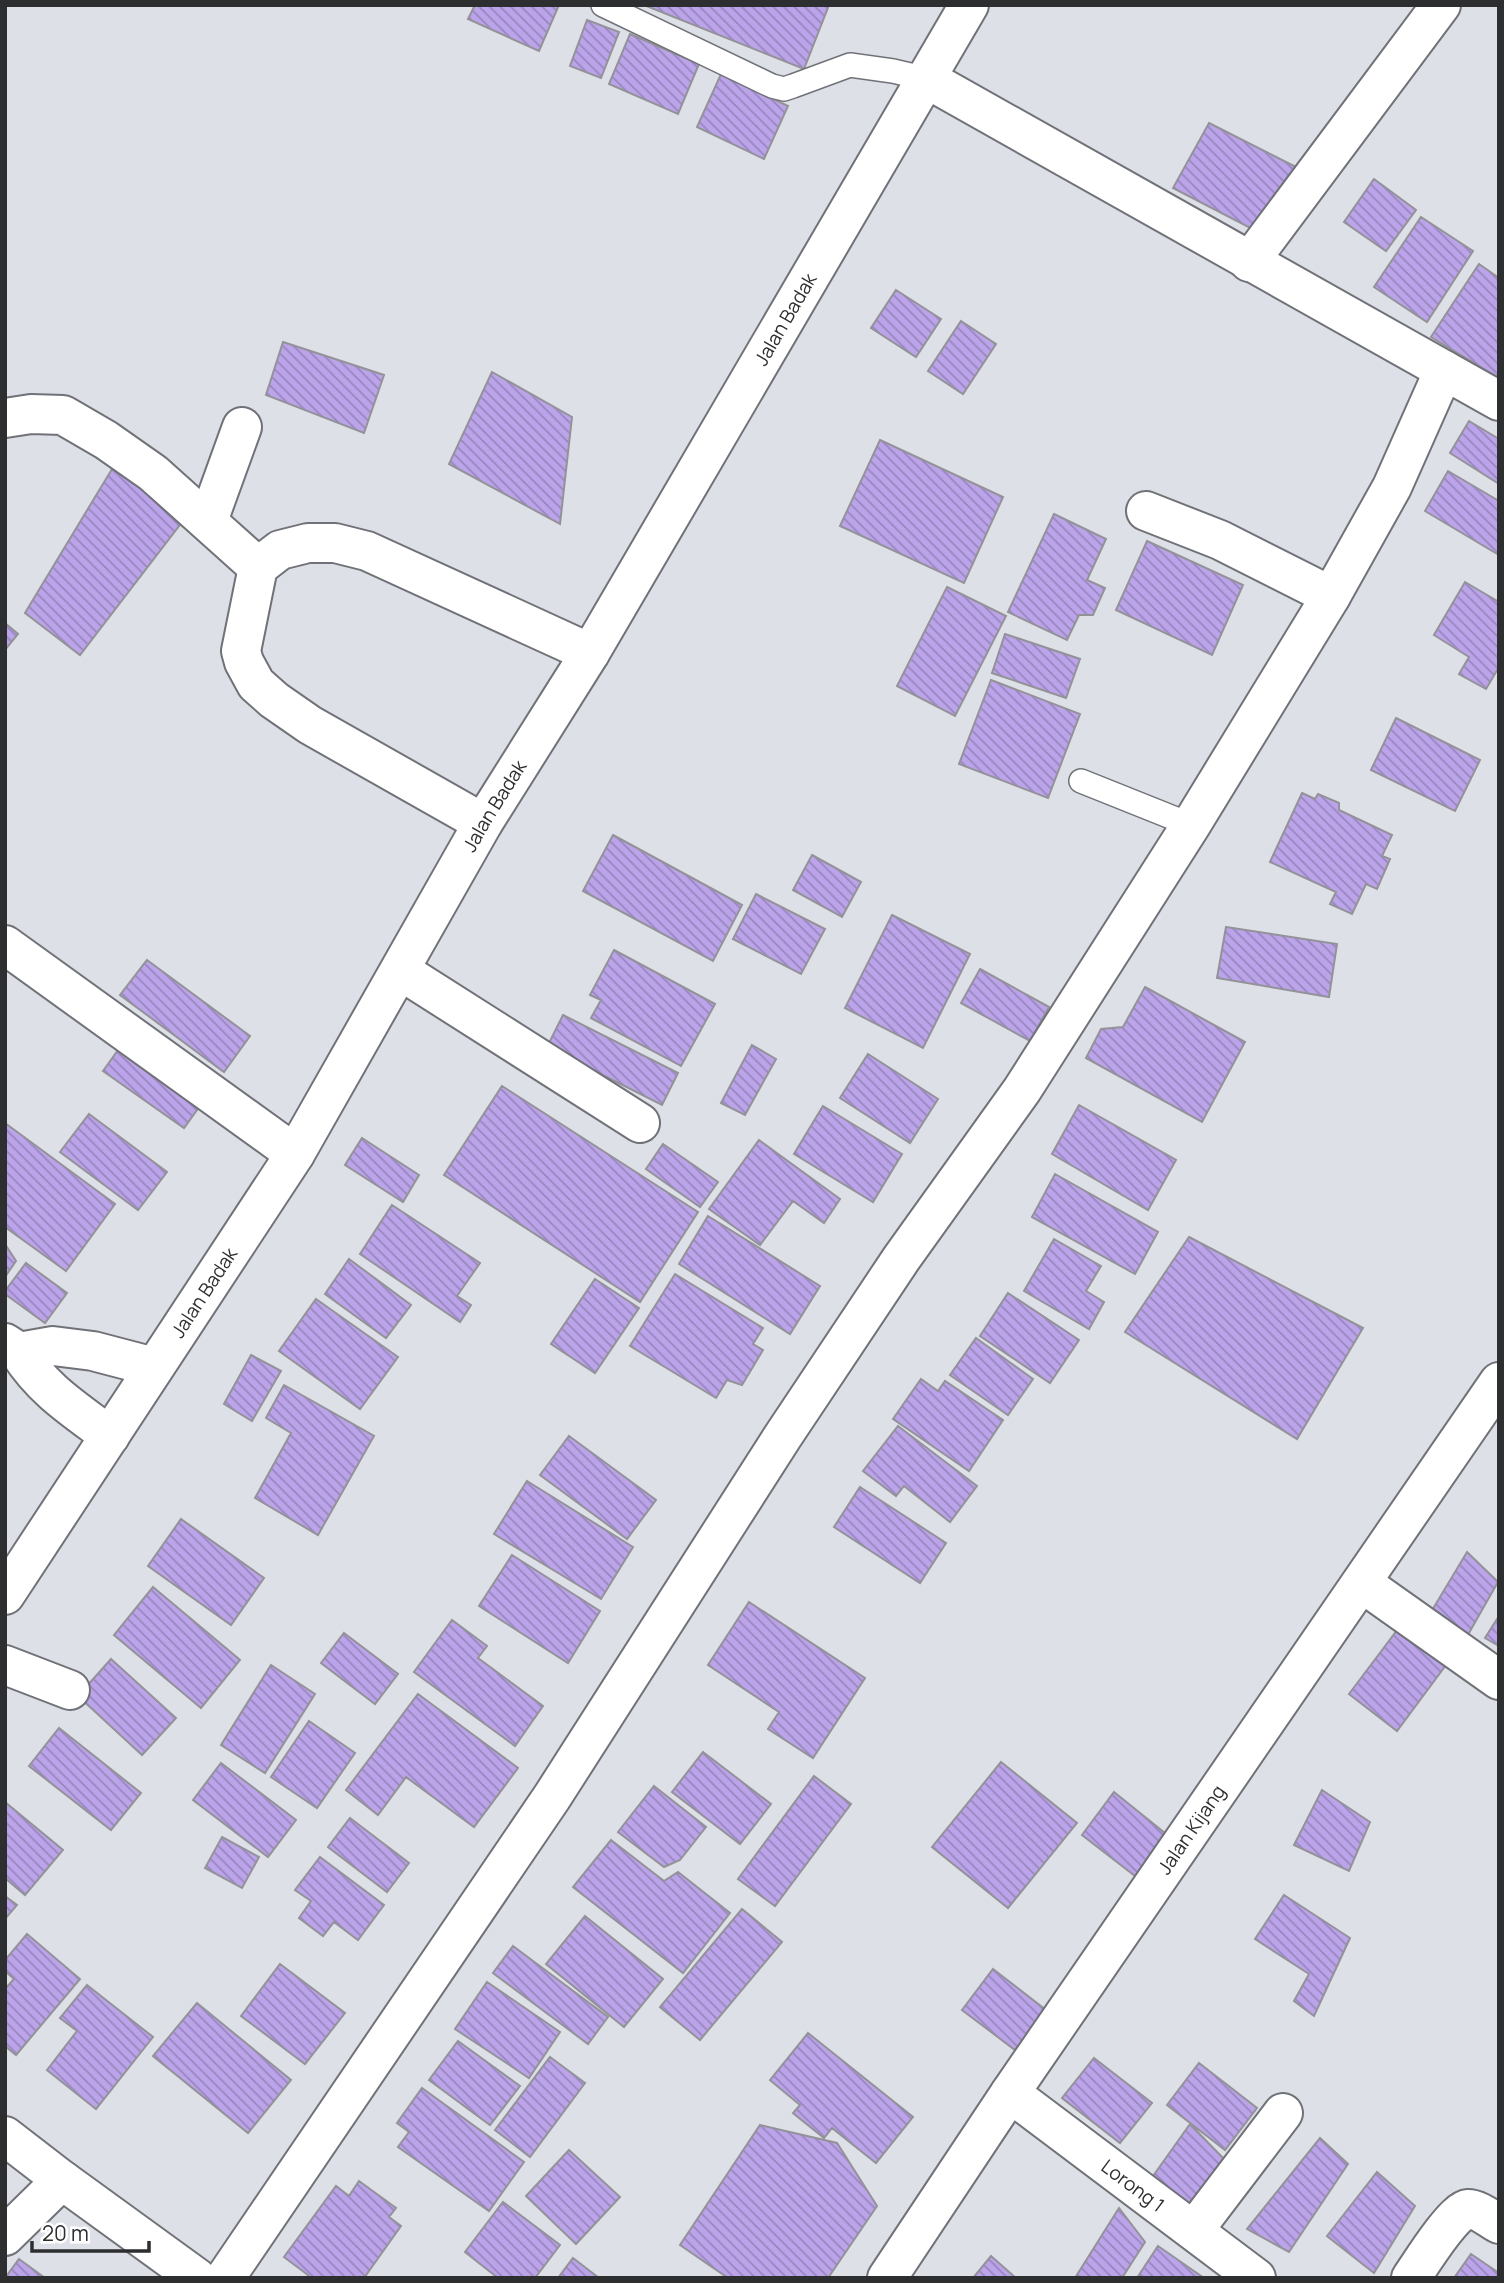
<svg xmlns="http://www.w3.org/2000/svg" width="1504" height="2283" font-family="Manrope,sans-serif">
<defs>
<pattern id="building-back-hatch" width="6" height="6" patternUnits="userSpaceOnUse" patternTransform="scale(1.75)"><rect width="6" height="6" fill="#bba4ea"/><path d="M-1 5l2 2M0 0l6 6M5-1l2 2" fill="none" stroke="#9886be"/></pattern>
</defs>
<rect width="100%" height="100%" fill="#dde0e7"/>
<!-- building -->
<path fill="url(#building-back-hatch)" stroke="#949299" stroke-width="2" d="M475,5H559L539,51L468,19Z
M644,5H829L804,69Z
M587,20L619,32L601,78L570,66Z
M630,34L699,64L678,114L609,84Z
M721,74L788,106L764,159L697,127Z
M1209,123L1296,167L1260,233L1173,188Z
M1374,179L1416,210L1386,251L1344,222Z
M1421,217L1473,251L1427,322L1374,287Z
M1479,264L1499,278V378L1431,337Z
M896,290L941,319L916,357L871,328Z
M961,321L996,344L963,394L928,371Z
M283,342L384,375L364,433L266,395Z
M492,372L572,417L560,524L449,464Z
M1469,421L1499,439V484L1450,453Z
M880,440L1003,497L964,583L840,526Z
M112,469L189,513L80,655L25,613Z
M1448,471L1499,501V555L1425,511Z
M1054,514L1106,539L1087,580L1105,588L1093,615H1079L1067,640L1008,612Z
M1147,541L1243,585L1212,655L1116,610Z
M1465,582L1499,602V667L1486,689L1459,674L1469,657L1434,635Z
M947,587L1006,616L955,716L897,686Z
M5,623L18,634L5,650Z
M1005,634L1080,659L1066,698L992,673Z
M991,680L1080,714L1048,798L959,764Z
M1396,718L1480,760L1455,811L1371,770Z
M1302,793L1315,799L1318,794L1339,803V810L1392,835L1382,856L1390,859L1377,889L1366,884L1352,914L1330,904L1336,892L1270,862Z
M613,835L742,905L713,961L583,891Z
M812,855L861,882L842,917L793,890Z
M756,894L825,929L801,974L733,939Z
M892,915L970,954L923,1048L845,1008Z
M1226,927L1337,944L1329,997L1217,978Z
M614,950L715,1004L681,1066L591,1018L601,1000L590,995Z
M147,960L250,1036L224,1072L120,995Z
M980,969L1049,1007L1030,1041L961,1003Z
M1145,987L1245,1042L1202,1122L1086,1058L1101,1029L1123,1027Z
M563,1015L678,1073L662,1105L547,1047Z
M126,1039L207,1096L184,1128L103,1071Z
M752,1045L776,1059L745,1115L721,1103Z
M868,1054L938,1099L910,1143L840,1098Z
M502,1086L698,1212L640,1302L444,1175Z
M1079,1105L1176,1160L1148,1210L1052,1154Z
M823,1106L902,1154L873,1202L794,1154Z
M89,1114L167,1172L138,1210L60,1152Z
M5,1123L115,1204L66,1271L5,1227Z
M362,1138L419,1175L403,1202L345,1165Z
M759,1140L840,1199L824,1223L793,1201L760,1245L709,1209Z
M663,1144L718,1182L700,1207L646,1169Z
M1055,1174L1158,1232L1135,1274L1032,1217Z
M392,1205L480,1263L457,1296L471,1305L460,1322L360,1254Z
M708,1216L820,1286L790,1334L679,1264Z
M1189,1237L1363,1328L1297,1439L1125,1332Z
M1054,1239L1101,1266L1086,1291L1104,1302L1089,1329L1024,1291Z
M5,1244L16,1261L5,1277Z
M349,1259L411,1305L386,1338L325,1294Z
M26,1263L67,1293L45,1323L5,1294V1291Z
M675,1274L763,1328L753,1344L763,1350L742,1385L727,1380L716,1398L630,1346Z
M595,1279L639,1308L595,1373L551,1344Z
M1008,1293L1079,1340L1050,1383L980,1336Z
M316,1299L398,1357L360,1409L279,1351Z
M976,1338L1033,1379L1008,1415L950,1375Z
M251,1355L281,1371L252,1421L224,1404Z
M921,1379L938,1391L945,1381L1003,1420L969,1471L893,1419Z
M284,1385L374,1436L318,1535L255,1498L291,1433L266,1418Z
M898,1426L977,1486L950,1522L904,1486L896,1496L863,1471Z
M569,1436L656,1500L627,1539L540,1475Z
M527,1481L633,1547L601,1599L494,1534Z
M860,1487L946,1543L920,1583L834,1527Z
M181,1519L264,1578L231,1625L148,1566Z
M1467,1552L1498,1582L1465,1640L1425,1622Z
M512,1555L600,1611L568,1663L479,1606Z
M153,1587L240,1660L201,1708L114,1635Z
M749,1602L865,1678L813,1758L768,1729L779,1712L708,1665Z
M1499,1616V1646L1485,1638Z
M452,1620L487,1646L478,1658L543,1706L515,1746L414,1672Z
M1398,1629L1446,1665L1397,1731L1349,1694Z
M344,1633L398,1674L375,1704L321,1663Z
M111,1659L176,1718L142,1755L78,1696Z
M271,1665L315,1694L265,1773L221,1745Z
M418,1694L518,1768L474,1827L406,1777L378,1815L346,1790Z
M309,1721L355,1753L317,1808L271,1777Z
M59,1728L141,1793L111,1830L29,1766Z
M703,1752L771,1804L740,1844L672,1792Z
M1001,1762L1077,1823L1008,1908L932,1847Z
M221,1763L296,1820L268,1857L193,1800Z
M814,1776L851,1804L775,1906L738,1879Z
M654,1786L706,1827L680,1860L664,1867L618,1832Z
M1322,1790L1370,1822L1349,1871L1294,1845Z
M1114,1792L1171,1838L1139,1879L1082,1835Z
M5,1802L63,1850L25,1895L5,1878Z
M350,1818L409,1863L387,1892L328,1847Z
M222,1837L259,1857L242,1888L205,1868Z
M611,1840L664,1881L678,1872L730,1913L683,1973L573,1887Z
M320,1857L384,1905L358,1940L334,1922L323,1936L299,1918L311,1901L295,1890Z
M1284,1895L1350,1938L1314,2016L1294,2001L1309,1974L1255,1939Z
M5,1896L17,1905L5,1919Z
M742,1909L782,1942L700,2040L660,2007Z
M585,1916L663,1979L624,2027L546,1964Z
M27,1934L80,1979L16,2055L5,2046V1989L14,1979L5,1971V1960Z
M513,1946L608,2017L588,2044L493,1973Z
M280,1964L345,2013L305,2064L241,2016Z
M993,1969L1046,2010L1015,2050L962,2010Z
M487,1982L560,2032L529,2078L455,2029Z
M87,1985L153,2037L96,2109L47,2070L77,2031L60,2018Z
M197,2003L291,2080L248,2133L153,2056Z
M808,2033L913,2117L876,2163L832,2128L824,2138L793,2113L800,2105L770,2080Z
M458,2041L520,2086L490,2125L429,2080Z
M550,2057L585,2083L530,2157L495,2130Z
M1094,2058L1152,2103L1120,2143L1062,2098Z
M1199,2063L1257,2108L1225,2150L1167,2105Z
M422,2088L524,2162L489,2211L398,2147L409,2132L397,2123Z
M1190,2124L1227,2162L1191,2211L1153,2176Z
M760,2125L837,2143L877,2206L828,2278H728L680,2245Z
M1320,2138L1348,2164L1289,2252L1247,2229Z
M569,2150L620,2197L576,2244L526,2196Z
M1377,2172L1415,2206L1374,2273L1327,2236Z
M359,2181L396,2208L389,2217L401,2226L364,2278H307L308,2275L284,2257L336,2186L349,2196Z
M503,2202L560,2245L535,2278H498L465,2252Z
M1119,2208L1145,2242L1122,2278H1075Z
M1158,2246L1204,2278H1137Z
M1471,2254L1499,2273V2278H1454Z
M991,2256L1016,2278H973Z
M573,2258L599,2278H558Z
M19,2259L45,2278H5Z"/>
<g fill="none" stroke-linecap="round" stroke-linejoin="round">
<defs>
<path id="service" d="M603,5L772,86L784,89L793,86L850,65L893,71L927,79
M1081,781L1191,825"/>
<g id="minor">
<path d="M927,79L1499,401"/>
<path d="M1249,262L1441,5"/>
<path d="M5,418L31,414L63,415L106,440L153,473L258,567L280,550L308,543H335L367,551L590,653"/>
<path d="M1146,511L1220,540L1331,596"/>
<path d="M208,521L242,427"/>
<path d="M258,567L241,651L244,662L256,684L274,700L310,725L483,823"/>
<path d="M5,945L295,1154"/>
<path d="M401,971L640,1123"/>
<path d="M5,1343L19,1352L53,1346L93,1351L154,1367"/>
<path d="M19,1352C43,1390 74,1409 110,1436"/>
<path d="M1362,1583L1499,1680"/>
<path id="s1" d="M5,1595L295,1154L483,823L590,653L969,5"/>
<path d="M5,1665L70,1690"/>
<path id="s2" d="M1010,2093L1256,2278"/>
<path d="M5,2136L62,2180L197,2278"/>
<path d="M1194,2230L1283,2113"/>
<path d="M5,2236L62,2180"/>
<path d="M225,2278L552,1797L783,1436L901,1259L1022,1090L1191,825L1331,596L1392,487L1444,370"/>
<path id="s3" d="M887,2278L1010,2093L1499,1382"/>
<path d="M1411,2278C1420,2265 1454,2210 1468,2209C1478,2209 1490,2219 1499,2224"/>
</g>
</defs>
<!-- service casing -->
<use href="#service" stroke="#707278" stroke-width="26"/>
<!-- minor casing -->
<use href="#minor" stroke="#707278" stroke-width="42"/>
<!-- service -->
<use href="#service" stroke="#fff" stroke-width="23"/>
<!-- minor -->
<use href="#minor" stroke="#fff" stroke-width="38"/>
</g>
<g text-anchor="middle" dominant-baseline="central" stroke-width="5" stroke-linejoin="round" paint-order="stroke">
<!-- street labels -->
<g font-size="19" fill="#2d2e30" stroke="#fff">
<text stroke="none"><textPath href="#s1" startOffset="1496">Jalan Badak</textPath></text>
<text stroke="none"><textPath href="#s1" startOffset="929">Jalan Badak</textPath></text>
<text stroke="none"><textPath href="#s1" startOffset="362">Jalan Badak</textPath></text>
<text stroke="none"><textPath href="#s3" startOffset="542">Jalan Kijang</textPath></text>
<text stroke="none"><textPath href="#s2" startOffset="154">Lorong 1</textPath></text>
</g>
</g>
<!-- border -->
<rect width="1504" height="2283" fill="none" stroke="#2d2e30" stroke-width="14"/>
<!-- scale -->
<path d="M32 2241v10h117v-10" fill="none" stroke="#2d2e30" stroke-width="3.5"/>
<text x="42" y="2241" font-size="21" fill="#2d2e30" stroke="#ffffff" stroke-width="5" paint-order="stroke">20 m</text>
</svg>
